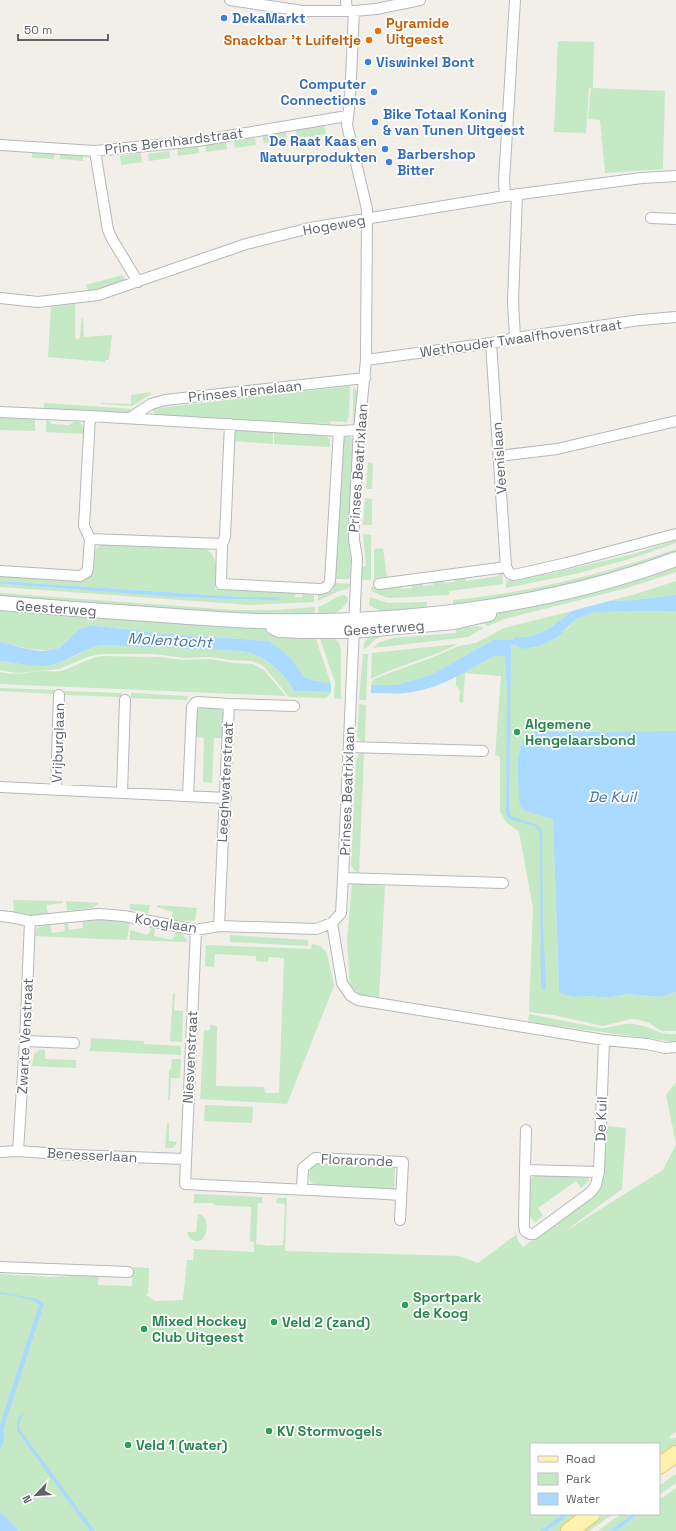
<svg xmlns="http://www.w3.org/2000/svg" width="676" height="1531" font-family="'Space Grotesk',sans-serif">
<rect width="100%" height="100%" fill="#f1efe8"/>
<!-- green -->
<path fill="#c5e8c5" d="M558,41L594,42L593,88L665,91L663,169L605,173L600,120L588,119L591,88H589L586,133L554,132Z
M324,125L326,134L297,138L296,129Z
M286,131L287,140L264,143L262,135Z
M255,138L256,145L235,148L234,141Z
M226,142L227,149L206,152L205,145Z
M198,144L199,153L178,156L177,147Z
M169,151L170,158L149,161L148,154Z
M32,152L55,153L54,159L32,158Z
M60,153L83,154V161L60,159Z
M141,153L142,162L121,165L120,156Z
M122,275L127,282L89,292L86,285Z
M75,304V337L77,340L80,338L81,321L83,317L84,337L112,335L109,360H105V362L48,357L51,307Z
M350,386L349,417H348L347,422L331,421L330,424L158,415L153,412V409L158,408Z
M353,387C362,393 356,413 355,422L353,425Z
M151,392V394L132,406L101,404V403L131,404V395Z
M44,403L134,409L126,413L44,409Z
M0,417L35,419V431L0,430Z
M48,420L52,424L69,425C78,418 84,423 85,434L46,432V421Z
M236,430L273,432V444L234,441V432Z
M274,432L325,435L330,439V447L274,444Z
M347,436L352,438L354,441L348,525V540L351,561L350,579H335L343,438Z
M368,462L373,463L372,489H366Z
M365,498L372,499V525H363Z
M363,534L371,535V580H361L362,567L366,566Z
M676,540V543L633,558L575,574L506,588V581C541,575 577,568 612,559C619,557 627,556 633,554C648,549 661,545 676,540Z
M104,544L205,549C220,555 215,575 215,589L296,593L295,597H302V594L314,595V602L250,605L0,587V584L216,599L279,600V597H241L0,581V576L84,581L92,575C95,564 89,548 104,544Z
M383,548L387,578L376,580L374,578V549Z
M676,549V554L600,579L453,608V600C529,593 603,574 676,549Z
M676,566V572L627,588L504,619L488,626L481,622C501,608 530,607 553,602C595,593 636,580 676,566Z
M498,572H502L503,584L449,591V595L390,598L385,597L371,591V587L401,584V589L412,588L411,583L422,581L423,586L433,585V580L443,579L444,583L455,582L454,578L465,576L466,581L499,576Z
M676,581V595L633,600L609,601L636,594Z
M335,583L350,584V585L347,589L339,591L318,601V595C325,595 330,594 334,589Z
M0,593L234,610H276L315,607L314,618L0,598Z
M344,595L347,597L348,600C341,613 332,615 318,618V607C327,604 336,596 344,595Z
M370,597L388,603L427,602V608L381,611L369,605Z
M0,608L242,625L278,632L315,636L331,684V693L326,698L289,697L265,668L260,664L251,661L230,660L211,657L185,658L154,654H101L87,657L59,669L17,673L0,670V661C19,663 41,668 60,662C74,658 86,648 100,645L241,651C265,654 281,671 294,691L330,692V684L311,680L304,677L289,656L269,641L168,634L97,626L84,627L78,630L62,645L52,651L30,649L0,642Z
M572,611L551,627L542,632L527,637H519L512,640H494L478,648L442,669L430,675L397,685H371L373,680L384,675L431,658L459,646L476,643L504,628Z
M676,611V731L535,732C523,736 519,747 518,759L553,822L559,991L574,997L591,996L605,998L628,994L660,997L676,992V1031H662L649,1023L640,1020L631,1019L603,1026L554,1015L529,1012L533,908L519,832L506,822L500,811V759L499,756L495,755L501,676L465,673L463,703L459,702L460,690L456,686V676L494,656H504L512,646L516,645L522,649L567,629L575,619L594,612Z
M477,626L484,628L468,637L373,648L378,643L393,638L456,633V629Z
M412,629V633C401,634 386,633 376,639C371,642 369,648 363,649L365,641L370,636Z
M319,636L334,638L339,643L341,651V699L334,698L335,682Z
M458,644C430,658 399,665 371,679L372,653Z
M363,654H368L366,700H359Z
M102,656L160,657L182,660L210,659L232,663L253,664L264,670L285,695V696L0,684V672C15,676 28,672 43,671C49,671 55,672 61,671C75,667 87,658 102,656Z
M0,688L55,690V694L0,691Z
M64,691L122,693V697L64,695Z
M131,693L188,696L187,700L130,698Z
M359,704L366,705L365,742L361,741L357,736Z
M203,707L219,708C225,712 224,716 222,721H224L223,738H214L212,783L203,782L204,738L195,736L196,713L198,710Z
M363,752L364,753L359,873L355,871L351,865L356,760L359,754Z
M352,883L385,886L379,998L360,995L350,986L347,941Z
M13,900L63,901L62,903L46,905L48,914L33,915L14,912Z
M66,901L99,903L93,908L67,911Z
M130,904L150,905L148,914L140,911L130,910Z
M157,905L197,908L195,921L171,920L173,912L157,907Z
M115,918L130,922L127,940L35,936L37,928L50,924L52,933L65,931L64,922H67L69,930L83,928L82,919Z
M156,926L154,936L172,940L176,932C182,932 185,937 188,942L130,940V930L148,935L152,927Z
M230,935L308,940V946L230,942Z
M312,944L320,946L327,953L334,986L287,1104L200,1099L204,1030H210V1025L217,1026L216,1086L264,1087L265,1093H279L284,958L269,957L268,962L256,961V956L215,954L214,967L205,966L206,945L311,949Z
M173,993H175L174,1010L183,1011L182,1042L170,1041Z
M529,1014L599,1028C611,1029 622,1022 634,1024C649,1026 661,1036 676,1034V1042L528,1022Z
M91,1038L144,1041V1044L181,1046V1055L90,1051Z
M40,1050H45V1059L76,1060V1068L32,1066L34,1054Z
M172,1059H181L180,1078H171L170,1100H168L169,1070H171Z
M676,1082V1432L669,1437L674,1439L676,1437V1447L659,1459V1444H531V1514H563L539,1531H19L0,1511C0,1492 0,1472 0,1452C1,1440 6,1440 1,1425H0V1274L49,1277L99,1275L98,1285L132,1286L133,1267L149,1268L148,1293L146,1295L155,1301L183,1300L187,1260H193L194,1249L254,1252V1242L250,1241L251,1207L214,1205V1203H194V1194L262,1197V1203H258L256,1244L265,1245V1246L283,1245L285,1204L276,1203L277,1198H287L285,1251L459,1256L478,1263L517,1234V1239L523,1247L595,1195L601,1189L603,1180L605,1126L626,1128L622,1189L564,1232L663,1170L676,1144L666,1095Z
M205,1105L253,1107L252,1123L204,1121Z
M167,1123H169V1141L177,1142L175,1146L172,1148H165Z
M317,1164L395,1168L394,1190L316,1186L310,1181L309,1175L311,1168Z
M535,1175L587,1178L590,1180L581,1188L576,1181L538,1208L543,1216L535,1222L532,1219L529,1214L531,1179Z
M198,1214C209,1216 209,1232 202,1240C195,1243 189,1240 187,1232H196Z
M676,1474V1483L659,1495V1486Z
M676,1488V1531H616L639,1514H659V1500Z
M570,1514H583L560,1531H547Z
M604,1514H613L589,1531H581Z
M621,1514H633L609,1531H598Z"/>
<!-- water -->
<path fill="#aadaff" d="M0,581L241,597H279L280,599L279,600C186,600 93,590 0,584Z
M676,595V611L594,612L576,619L556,638L539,646L522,649L516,645L511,646L509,809L511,816L537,825L542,830L543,927L546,987L545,990H543L541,987L540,834L536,827L509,819L506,813L507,692L505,657L504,656H494C469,669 445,686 417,691C402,695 386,693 371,693V685H397L430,675L442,669L478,648L494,640H512L516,637H527L542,632L551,627L572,611L609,601L633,600Z
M97,626L168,634L269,641L289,656L304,677L311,680L331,684V692L294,691C282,671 265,654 241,651L101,645C86,648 74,657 60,662C41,670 19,663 0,661V642C16,645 36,654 52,650C65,648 71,633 82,628C86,626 92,626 97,626Z
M676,731V992L660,997L628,994L605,998L591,996L574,997L560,993L559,990L553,822L552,819L523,810L520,805C518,797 519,789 518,781C518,764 515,738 535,732Z
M0,1292L37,1299L44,1304L3,1430L4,1440L0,1450V1425L39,1305C33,1298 10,1295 0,1294Z
M23,1413L24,1414C19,1419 19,1424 20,1430L95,1531H90L17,1431L18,1418Z
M0,1511L19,1531H0Z
M563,1514H570L547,1531H539Z
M633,1514H639L616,1531H609Z"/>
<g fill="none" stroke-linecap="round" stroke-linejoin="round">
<defs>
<path id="minor" d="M230,0L303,11H354L376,9L420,0
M346,0L347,11
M0,145L95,151L198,141L347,116
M95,151L108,230L112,239L138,282
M505,196L504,181L515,0
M651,218L676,219
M0,298L38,302L98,295L246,244L310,228L505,196L642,178L676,176
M515,338L513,301L517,194
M491,343L506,567L510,574L514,575L567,563L676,534
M366,360L491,343L515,338L640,320L676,317
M0,412L90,416L339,431L359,430
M130,418L151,404L165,400L365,378
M230,424L225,537L222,544L221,584L320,589C326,588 328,587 330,581L339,431
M499,456L557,449L676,421
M90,539L222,544
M0,571L80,576L87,572L88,567L90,539L84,526L90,416
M379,584L506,567
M350,747L483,751
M0,787L226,798
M56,790L59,695
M122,793L125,700
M188,796L192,707L195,703L198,702L229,704
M343,878L503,883
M0,916L10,917L30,921L99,914L124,916L196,930L219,926L316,929L332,923L341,913L343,878L356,582L357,558L354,540V526L359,430L366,360L367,209L347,125L350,100L354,11
M332,923L342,983L351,996L358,1000L604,1040L647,1044L665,1048L676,1047
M219,926L229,704L294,706
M196,930L185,1184C257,1188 329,1190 401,1195
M25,1041L74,1043
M18,1151L25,1041L30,921
M0,1152L18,1151L73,1155L185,1159
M525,1170L526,1130
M599,1172L596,1185L591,1192L534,1234H530L525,1231L524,1225L525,1170L599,1172L604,1040
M302,1188L303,1168L315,1158L403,1162L400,1220
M0,1267L128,1272"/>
<path id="secondary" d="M0,603C58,608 116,612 175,616C202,618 230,620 257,621C397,624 544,608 676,559
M273,627L279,630L302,631H353L454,622L489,614"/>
<path id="primary" d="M659,1466L676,1454
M569,1531L592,1514"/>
</defs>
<!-- minor casing -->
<use href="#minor" stroke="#b5b8bc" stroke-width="12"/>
<!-- secondary casing -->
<use href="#secondary" stroke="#b6babf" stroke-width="16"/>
<!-- primary casing -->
<use href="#primary" stroke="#f2c960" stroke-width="18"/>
<!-- minor -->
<use href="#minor" stroke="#fff" stroke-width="10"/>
<!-- secondary -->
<use href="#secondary" stroke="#fff" stroke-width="14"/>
<!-- primary -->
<use href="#primary" stroke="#fff2af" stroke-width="16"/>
</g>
<!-- markers -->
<g fill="#3f7fe0" stroke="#fff" stroke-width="1.5">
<circle cx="224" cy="18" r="4"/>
<circle cx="368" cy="62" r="4"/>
<circle cx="374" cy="92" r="4"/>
<circle cx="375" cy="122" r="4"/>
<circle cx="385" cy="149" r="4"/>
<circle cx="389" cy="162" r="4"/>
</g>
<g fill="#e8710a" stroke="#fff" stroke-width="1.5">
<circle cx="378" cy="31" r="4"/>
<circle cx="369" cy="40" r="4"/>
</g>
<g fill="#2e9e5b" stroke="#fff" stroke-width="1.5">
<circle cx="517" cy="732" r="4"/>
<circle cx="405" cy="1305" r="4"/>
<circle cx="274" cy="1322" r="4"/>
<circle cx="144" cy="1329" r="4"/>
<circle cx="269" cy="1431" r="4"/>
<circle cx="128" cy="1445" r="4"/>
</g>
<g text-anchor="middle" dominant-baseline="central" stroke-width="3.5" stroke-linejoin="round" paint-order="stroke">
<!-- shop labels -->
<g font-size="14" font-weight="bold" fill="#366cbe" stroke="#fff" text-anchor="start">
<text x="232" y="18">DekaMarkt</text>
<text x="376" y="62">Viswinkel Bont</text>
<text x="366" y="84" text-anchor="end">Computer<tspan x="366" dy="16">Connections</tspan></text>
<text x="383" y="114">Bike Totaal Koning<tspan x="383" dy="16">&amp; van Tunen Uitgeest</tspan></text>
<text x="377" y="141" text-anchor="end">De Raat Kaas en<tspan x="377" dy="16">Natuurprodukten</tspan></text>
<text x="397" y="154">Barbershop<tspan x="397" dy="16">Bitter</tspan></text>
</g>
<!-- food labels -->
<g font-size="14" font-weight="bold" fill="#c56008" stroke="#fff" text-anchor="start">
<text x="386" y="23">Pyramide<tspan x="386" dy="16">Uitgeest</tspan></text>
<text x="361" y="40" text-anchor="end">Snackbar 't Luifeltje</text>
</g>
<!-- street labels -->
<g font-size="14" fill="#5f6368" stroke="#fff">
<text transform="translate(174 141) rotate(-7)">Prins Bernhardstraat</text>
<text transform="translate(334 225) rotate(-10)">Hogeweg</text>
<text transform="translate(521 338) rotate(-8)">Wethouder Twaalfhovenstraat</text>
<text transform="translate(245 391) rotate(-6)">Prinses Irenelaan</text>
<text transform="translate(499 458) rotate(-94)">Veenislaan</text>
<text transform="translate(358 468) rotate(-86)">Prinses Beatrixlaan</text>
<text transform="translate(56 608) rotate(4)">Geesterweg</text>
<text transform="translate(384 628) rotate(-4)">Geesterweg</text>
<text transform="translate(58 743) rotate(-88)">Vrijburglaan</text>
<text transform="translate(225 782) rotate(-87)">Leeghwaterstraat</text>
<text transform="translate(347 791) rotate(-88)">Prinses Beatrixlaan</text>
<text transform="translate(166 923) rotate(9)">Kooglaan</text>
<text transform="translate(25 1036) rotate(-87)">Zwarte Venstraat</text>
<text transform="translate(190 1057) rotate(-87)">Niesvenstraat</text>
<text transform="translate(601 1119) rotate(-88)">De Kuil</text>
<text transform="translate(92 1155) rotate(3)">Benesserlaan</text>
<text transform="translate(357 1160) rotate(2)">Floraronde</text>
</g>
<!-- leisure labels -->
<g font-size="14" font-weight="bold" fill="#27864d" stroke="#fff" text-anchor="start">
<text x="525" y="724">Algemene<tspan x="525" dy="16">Hengelaarsbond</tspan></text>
<text x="413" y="1297">Sportpark<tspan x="413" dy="16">de Koog</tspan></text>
<text x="152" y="1321">Mixed Hockey<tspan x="152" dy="16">Club Uitgeest</tspan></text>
<text x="282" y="1322">Veld 2 (zand)</text>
<text x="277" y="1431">KV Stormvogels</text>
<text x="136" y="1445">Veld 1 (water)</text>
</g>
<!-- water labels -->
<g font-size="15" font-style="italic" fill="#4174aa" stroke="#fff">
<text transform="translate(170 640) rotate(3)">Molentocht</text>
<text x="612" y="796">De Kuil</text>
</g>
</g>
<!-- legend -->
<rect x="530" y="1443" width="130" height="72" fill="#ffffff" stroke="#bfc1c3"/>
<rect x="538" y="1456" width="20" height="6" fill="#fff2af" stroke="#bfc1c3"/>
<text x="566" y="1463" font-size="12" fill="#5f6368">Road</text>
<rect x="538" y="1473" width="20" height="12" fill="#c5e8c5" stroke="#bfc1c3"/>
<text x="566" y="1483" font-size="12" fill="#5f6368">Park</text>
<rect x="538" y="1493" width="20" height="12" fill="#aadaff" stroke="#bfc1c3"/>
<text x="566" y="1503" font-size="12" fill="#5f6368">Water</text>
<!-- north arrow -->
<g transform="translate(36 1495) rotate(245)" stroke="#ffffff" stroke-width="3" paint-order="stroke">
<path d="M0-3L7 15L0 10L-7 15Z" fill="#5f6368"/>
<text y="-6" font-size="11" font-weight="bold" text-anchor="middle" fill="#5f6368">N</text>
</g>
<!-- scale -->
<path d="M18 34v6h90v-6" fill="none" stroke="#5f6368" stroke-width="2"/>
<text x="24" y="34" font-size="12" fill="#5f6368" stroke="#ffffff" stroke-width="3" paint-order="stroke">50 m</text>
</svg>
